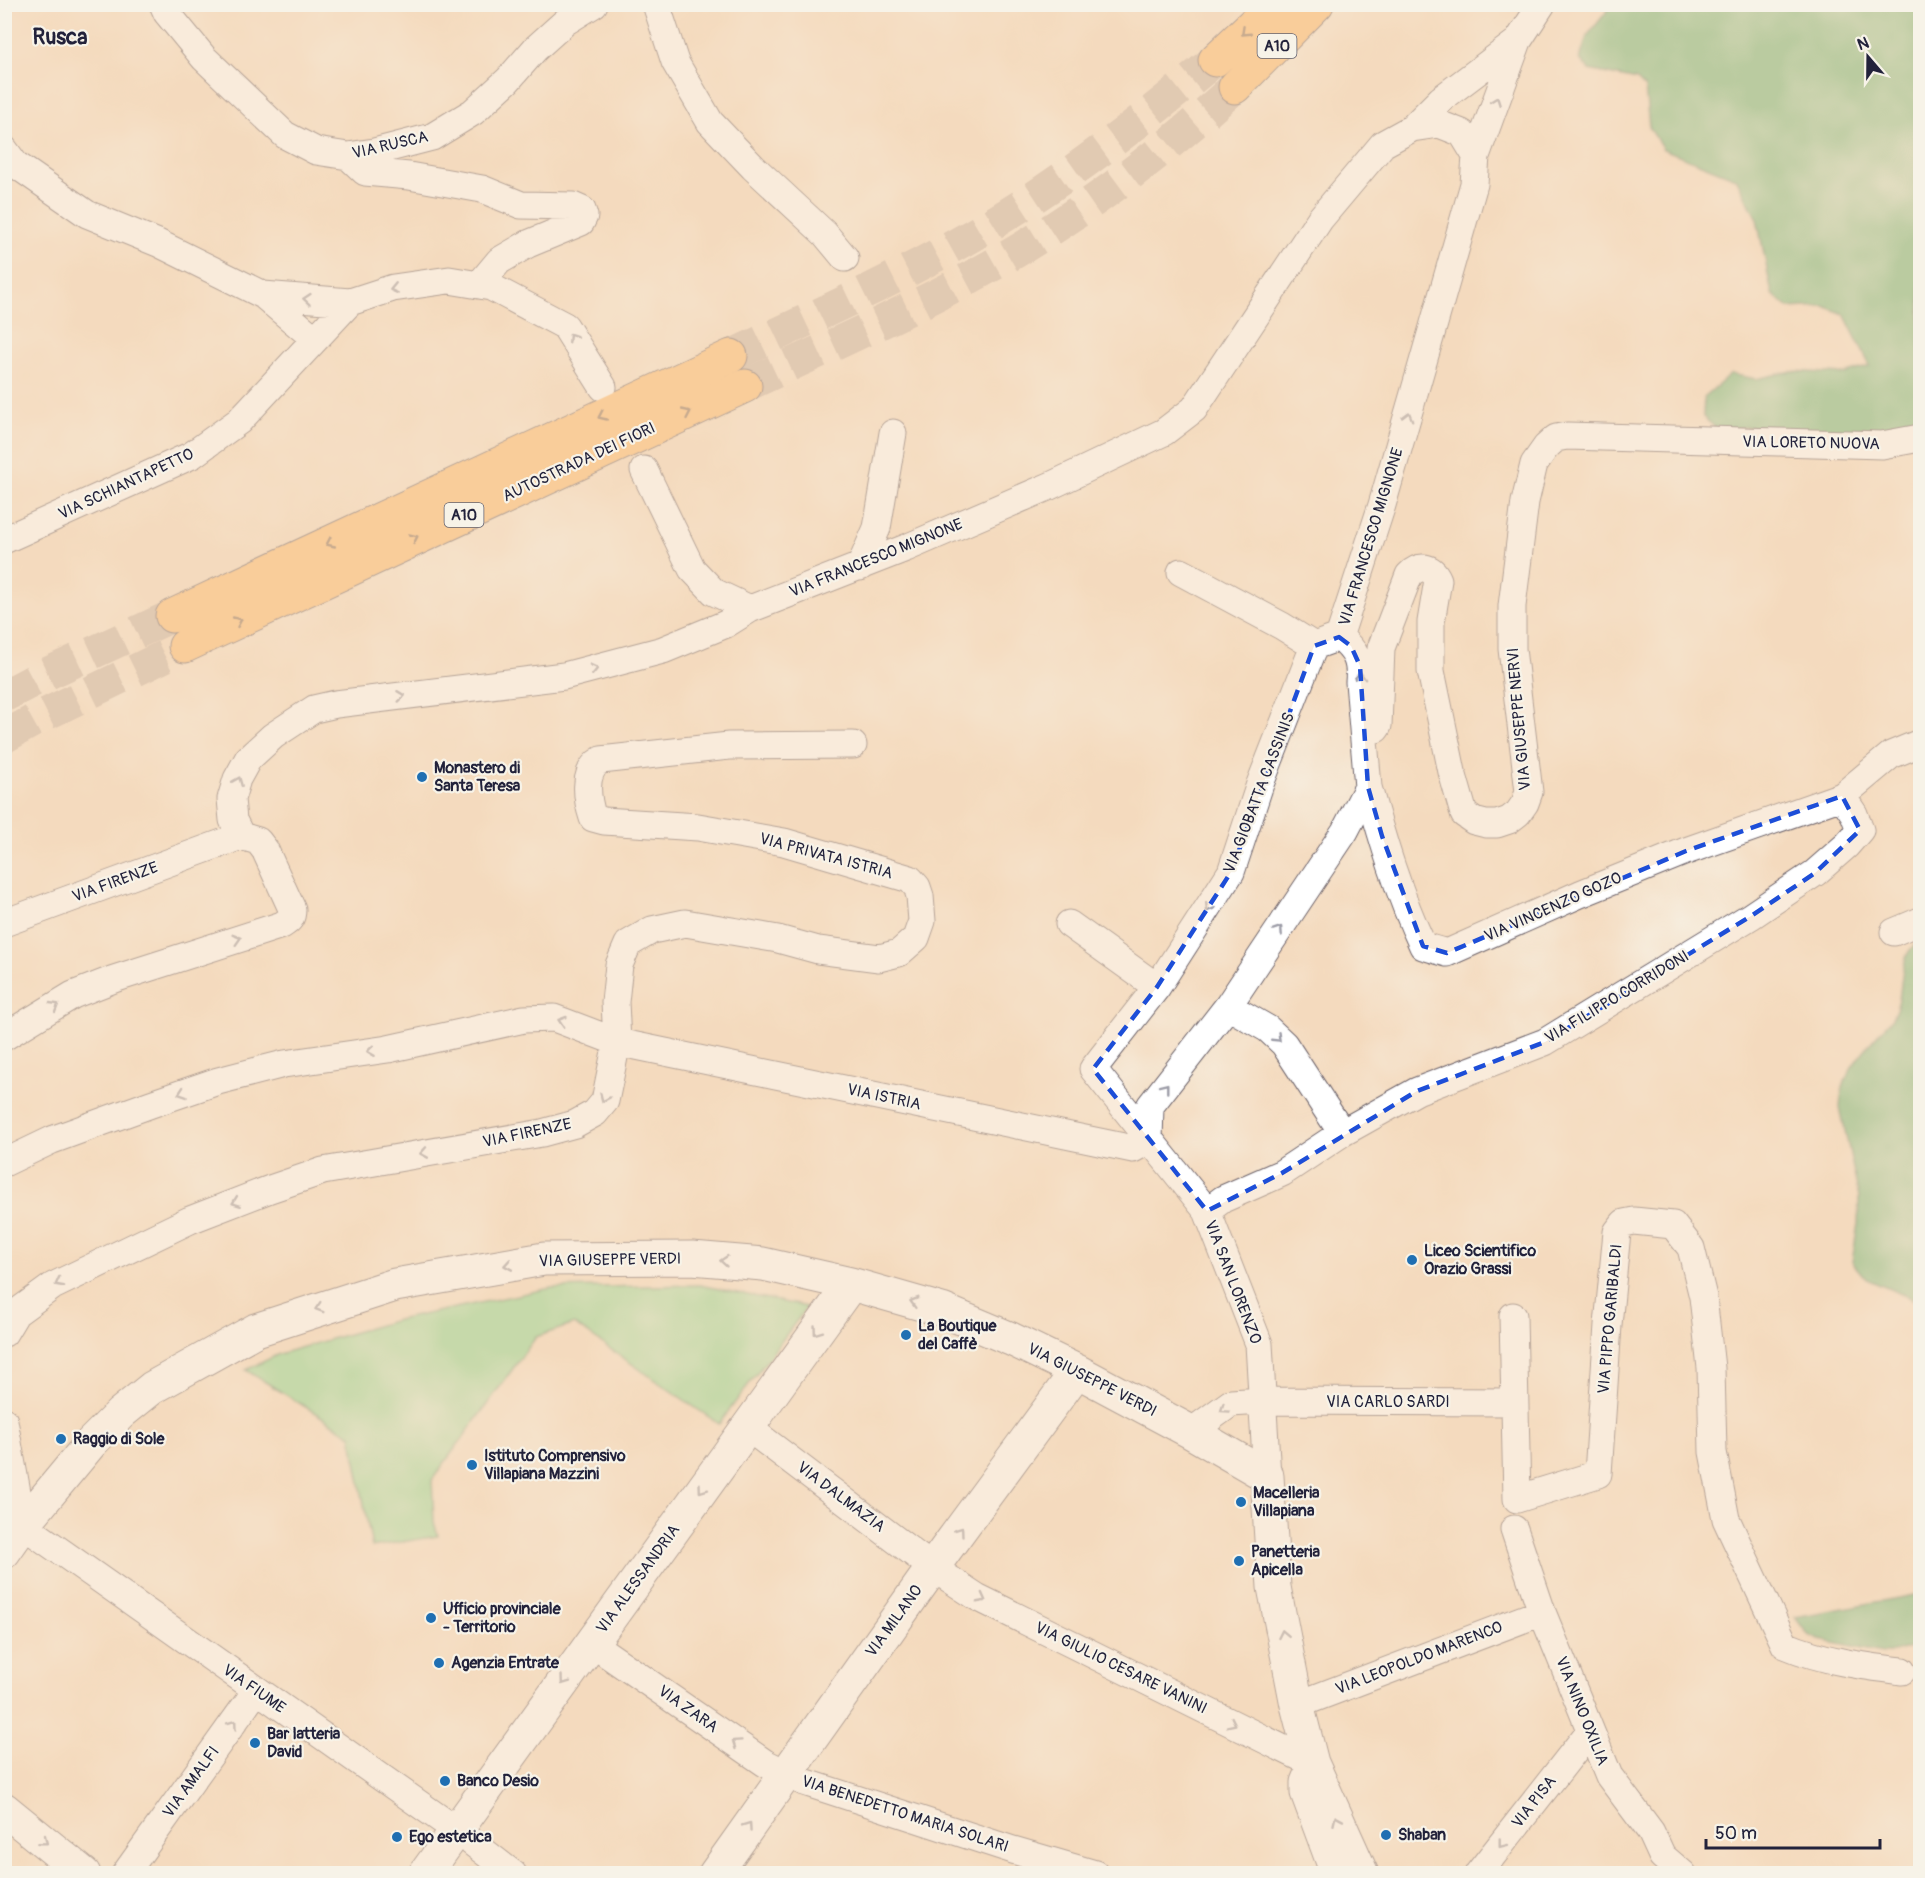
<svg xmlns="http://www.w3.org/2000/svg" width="1925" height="1878" font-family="Pangolin,sans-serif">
<rect width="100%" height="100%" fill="#f7f3e8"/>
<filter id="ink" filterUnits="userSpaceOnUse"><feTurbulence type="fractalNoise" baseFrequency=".0167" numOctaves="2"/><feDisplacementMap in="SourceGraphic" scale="12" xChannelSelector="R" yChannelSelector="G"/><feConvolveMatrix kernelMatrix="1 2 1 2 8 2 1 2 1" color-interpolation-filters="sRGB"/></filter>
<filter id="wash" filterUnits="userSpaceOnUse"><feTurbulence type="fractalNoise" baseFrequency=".008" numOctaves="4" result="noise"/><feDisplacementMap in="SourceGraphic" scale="24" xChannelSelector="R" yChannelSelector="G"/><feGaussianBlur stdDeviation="1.35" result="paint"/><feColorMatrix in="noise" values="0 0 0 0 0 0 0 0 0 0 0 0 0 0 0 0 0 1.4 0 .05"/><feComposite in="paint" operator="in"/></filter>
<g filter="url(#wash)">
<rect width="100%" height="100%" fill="#f4dabe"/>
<!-- green -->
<path fill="#8fd792" stroke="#587c66" stroke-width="1.5" d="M700,1285L807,1307L719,1424L574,1324L536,1337L432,1480L434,1522L438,1536L372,1547L351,1435L246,1370L279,1354L397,1320L551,1288Z"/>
<!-- forest -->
<path fill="#73b87c" stroke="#4a6d5c" stroke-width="1.5" d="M1612,5H1920V424L1858,437L1749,427L1717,429L1703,417L1704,397L1731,374L1756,379L1792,371L1844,374L1870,366L1844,314L1824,306L1789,308L1772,294L1757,219L1736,178L1663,149L1649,127L1645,88L1637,80L1589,70L1580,59L1587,36Z
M1920,939V1302L1866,1279L1852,1262L1858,1223L1859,1197L1840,1107C1842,1073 1857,1059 1878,1034C1883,1029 1890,1023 1893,1016C1904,997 1898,973 1908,953C1911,948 1916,943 1920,939Z
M1920,1594V1645L1894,1653H1883L1819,1640L1808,1635L1795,1617Z"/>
</g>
<g filter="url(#ink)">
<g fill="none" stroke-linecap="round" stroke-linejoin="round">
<!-- motorway-tunnel -->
<path stroke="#cab5a4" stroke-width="33" stroke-dasharray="33 16" stroke-linecap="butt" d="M731,356C823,312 916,271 1003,217C1078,171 1147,116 1215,60
M745,386C838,342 934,301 1022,248C1099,201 1169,147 1235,87
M4,696L40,677L172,616
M4,737L42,716L185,646"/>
<defs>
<path id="minor" d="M163,4L167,13L204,58L285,135L316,151L348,156L374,152L432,137L473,112L508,80L535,49L565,22L594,4
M656,4L675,62L710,122L753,167L825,234L845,258
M1518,41L1542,4
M1412,128L1441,99L1518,41L1476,156
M4,149L15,164L87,214L158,243L263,295L315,339
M348,156L365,172L409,176L482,189L521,205L573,206L582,210L584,216L581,222L528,244L499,261L479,285
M263,295L350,302
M644,470L692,569L714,592L750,609L906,548L1050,486L1164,432L1194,409L1320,219L1383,144L1412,128L1439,124L1462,133L1476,156L1474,184L1382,505L1339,637C1356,651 1361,661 1359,682L1368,787L1345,831L1228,1006L1150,1106L1149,1140
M4,540L192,455L239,421L350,302L393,288L449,280L491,287L565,326L603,387
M860,567L877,528L893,433
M1181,572L1282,626L1314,646
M1376,729L1378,726L1381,648L1409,575C1419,564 1432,566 1438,580L1431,622V671L1452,772L1464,814L1474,821L1486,824H1497L1509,820L1518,813L1525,803L1529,792L1512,649V606L1525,502L1534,464L1546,447L1556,438L1567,436L1882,445L1920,438
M1368,787C1383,842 1399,895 1423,946L1447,953L1580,894L1686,851L1842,796
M241,836L233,820L231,799L237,779L248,759L273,736L314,709L336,704L564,676L663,650L726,624L750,609
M4,923L241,836L258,841L265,850L292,909C292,918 290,920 282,925L114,979L73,995L4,1037
M1069,924L1157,987
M1894,932L1920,921
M1228,1006L1268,1029L1284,1044L1342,1133
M4,1163L52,1140L151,1104L218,1081L284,1064L388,1049L524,1019L554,1018L617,1042L1133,1149L1149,1140
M1207,1211L1223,1199L1282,1173L1342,1133L1417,1091L1545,1042L1751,916L1815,873L1847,845L1860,830L1854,814L1842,796L1891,755L1920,743
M1513,1316L1517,1499L1598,1474L1608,1325L1617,1232L1624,1223L1634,1221L1673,1225L1691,1248L1703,1297L1711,1368L1713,1452L1726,1519L1785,1645C1823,1661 1862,1666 1902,1671
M4,1333L16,1313L53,1286L190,1220L270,1189L323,1171L542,1133L575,1124L595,1113L605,1101L617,1042L615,1002L619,965L628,944L652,930L685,923L778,939L818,950L879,958L899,953L916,938L922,921L920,896L917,887L910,879L784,842L698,827L604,821L593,818C587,800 582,771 601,760L729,746L853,745
M4,1421L23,1525
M747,1427L933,1568L977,1597L1312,1763L1304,1782V1793L1334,1874
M1191,1432L1231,1403L1262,1401L1514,1402
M1267,1476L1259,1344L1207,1211L1093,1069L1157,987L1231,872L1260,784L1314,646L1339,637
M4,1509L23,1525L456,1830L513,1874
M1514,1529L1542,1612L1609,1776L1651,1832L1662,1856L1683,1874
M591,1643L765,1763L804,1782L1013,1850L1095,1874
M1297,1705L1542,1612
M125,1874L256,1691
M1478,1874L1590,1731"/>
<path id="tertiary" d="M4,1552L23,1525L91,1443L121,1413L152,1388L256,1330L395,1285L544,1259L692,1258L763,1264L851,1284L942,1310L1011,1339L1077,1371L1191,1432L1267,1476L1274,1587L1297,1705L1312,1763L1362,1874
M4,1809L84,1874
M425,1874L851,1284
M715,1874L946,1549L1077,1371"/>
<path id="motorway" d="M1215,60L1274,4
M1235,87L1317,4
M172,616L731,356
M185,646L745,386"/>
</defs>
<!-- minor casing -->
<use href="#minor" stroke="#6c6269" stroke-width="29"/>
<!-- tertiary casing -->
<use href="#tertiary" stroke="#6c6269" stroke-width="35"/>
<!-- motorway casing -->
<use href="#motorway" stroke="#6c6269" stroke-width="35"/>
<!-- minor -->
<use href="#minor" stroke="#fff" stroke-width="27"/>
<!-- tertiary -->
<use href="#tertiary" stroke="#fff" stroke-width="33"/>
<!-- motorway -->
<use href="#motorway" stroke="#febc70" stroke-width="33"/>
</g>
<!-- one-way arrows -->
<defs><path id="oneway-chevron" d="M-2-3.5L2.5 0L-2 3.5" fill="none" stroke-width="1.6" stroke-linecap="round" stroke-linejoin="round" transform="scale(1.5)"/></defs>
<g stroke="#906f56">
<use href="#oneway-chevron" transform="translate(1245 32) rotate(137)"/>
<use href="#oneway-chevron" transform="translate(687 413) rotate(-25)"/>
<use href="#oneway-chevron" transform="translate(602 416) rotate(155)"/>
<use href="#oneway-chevron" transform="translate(414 538) rotate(-25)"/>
<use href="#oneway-chevron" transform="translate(330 543) rotate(155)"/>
<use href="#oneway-chevron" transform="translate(238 621) rotate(-25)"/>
</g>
<g stroke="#9c9ca7">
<use href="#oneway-chevron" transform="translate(1496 101) rotate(-70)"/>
<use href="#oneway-chevron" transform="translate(394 289) rotate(167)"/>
<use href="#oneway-chevron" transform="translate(307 299) rotate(-175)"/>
<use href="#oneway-chevron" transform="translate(572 337) rotate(-123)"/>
<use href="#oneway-chevron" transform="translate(1408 416) rotate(-74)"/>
<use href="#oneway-chevron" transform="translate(594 669) rotate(-13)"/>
<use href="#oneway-chevron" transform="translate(1360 676) rotate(-88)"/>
<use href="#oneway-chevron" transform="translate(401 696) rotate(-7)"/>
<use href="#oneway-chevron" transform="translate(238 781) rotate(-68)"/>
<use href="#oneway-chevron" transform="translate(1209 908) rotate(122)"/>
<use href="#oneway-chevron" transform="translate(1279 930) rotate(-56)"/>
<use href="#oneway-chevron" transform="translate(237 939) rotate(-17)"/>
<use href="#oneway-chevron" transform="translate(55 1006) rotate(-31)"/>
<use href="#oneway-chevron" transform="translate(562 1021) rotate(-162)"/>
<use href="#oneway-chevron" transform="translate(1277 1038) rotate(44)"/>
<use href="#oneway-chevron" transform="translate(371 1051) rotate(173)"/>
<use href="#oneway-chevron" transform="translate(1165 1087) rotate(-52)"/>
<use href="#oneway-chevron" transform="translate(182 1093) rotate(161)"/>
<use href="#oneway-chevron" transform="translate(604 1098) rotate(114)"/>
<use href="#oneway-chevron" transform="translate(424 1153) rotate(170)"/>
<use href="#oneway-chevron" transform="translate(236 1202) rotate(159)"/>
<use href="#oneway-chevron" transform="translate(724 1261) rotate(-175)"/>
<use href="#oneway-chevron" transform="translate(508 1265) rotate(170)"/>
<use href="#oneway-chevron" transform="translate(59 1283) rotate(152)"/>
<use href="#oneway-chevron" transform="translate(914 1302) rotate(-164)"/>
<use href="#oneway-chevron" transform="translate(319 1308) rotate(163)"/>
<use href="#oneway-chevron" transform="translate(817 1331) rotate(126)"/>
<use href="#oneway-chevron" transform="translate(1224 1409) rotate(146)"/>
<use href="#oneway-chevron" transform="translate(702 1489) rotate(126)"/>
<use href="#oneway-chevron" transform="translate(960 1531) rotate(-54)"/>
<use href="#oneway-chevron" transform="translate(982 1599) rotate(28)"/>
<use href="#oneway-chevron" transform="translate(1283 1634) rotate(-101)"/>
<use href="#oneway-chevron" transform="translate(564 1681) rotate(126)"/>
<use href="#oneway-chevron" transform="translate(1232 1723) rotate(26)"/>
<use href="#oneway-chevron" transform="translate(233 1724) rotate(-54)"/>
<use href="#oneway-chevron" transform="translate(736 1743) rotate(-145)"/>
<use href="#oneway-chevron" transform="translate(1337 1820) rotate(-114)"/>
<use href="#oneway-chevron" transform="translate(748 1826) rotate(-55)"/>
<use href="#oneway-chevron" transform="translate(44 1841) rotate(39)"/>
<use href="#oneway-chevron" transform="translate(1502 1844) rotate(128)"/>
</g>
</g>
<!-- marked area -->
<path d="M0 0H1925V1878H0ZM1339,637L1351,646L1360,666L1368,787L1382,836L1423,946L1447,953L1686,851L1842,796L1860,830L1815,873L1751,916L1545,1042L1417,1091L1282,1173L1207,1211L1093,1069L1157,987L1231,872L1314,646Z" fill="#f4dabe" fill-opacity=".55" fill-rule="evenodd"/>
<path fill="none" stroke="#1d4ed8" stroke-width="4.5" stroke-dasharray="12 8" stroke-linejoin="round" d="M1339,637L1351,646L1360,666L1368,787L1382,836L1423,946L1447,953L1686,851L1842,796L1860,830L1815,873L1751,916L1545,1042L1417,1091L1282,1173L1207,1211L1093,1069L1157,987L1231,872L1314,646Z"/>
<!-- markers -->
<g fill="#1f6fb2" stroke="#f7f3e8" stroke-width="2">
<circle cx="422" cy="777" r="6"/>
<circle cx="1412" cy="1260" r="6"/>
<circle cx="906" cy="1335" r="6"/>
<circle cx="61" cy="1439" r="6"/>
<circle cx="472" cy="1465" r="6"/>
<circle cx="1241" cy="1502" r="6"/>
<circle cx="1239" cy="1561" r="6"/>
<circle cx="431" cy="1618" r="6"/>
<circle cx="439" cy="1663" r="6"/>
<circle cx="255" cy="1743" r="6"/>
<circle cx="445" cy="1781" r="6"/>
<circle cx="1386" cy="1835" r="6"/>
<circle cx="397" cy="1837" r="6"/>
</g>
<g text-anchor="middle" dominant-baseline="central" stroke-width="4.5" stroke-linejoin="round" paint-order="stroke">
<!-- shield labels -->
<g fill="#f7f3e8" stroke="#62616f" stroke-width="1.5">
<rect x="1257.5" y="34" width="39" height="24" rx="4.5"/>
<rect x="444.5" y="503" width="39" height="24" rx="4.5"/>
</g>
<g font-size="15" font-weight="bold" fill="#22223b">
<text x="1277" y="46">A10</text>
<text x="464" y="515">A10</text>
</g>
<!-- street labels -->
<g font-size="16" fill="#22223b" stroke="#f7f3e8">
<text transform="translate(390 145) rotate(-13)">VIA RUSCA</text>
<text transform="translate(1811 443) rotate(1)">VIA LORETO NUOVA</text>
<text transform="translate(579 462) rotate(-25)">AUTOSTRADA DEI FIORI</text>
<text transform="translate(126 484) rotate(-25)">VIA SCHIANTAPETTO</text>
<text transform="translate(1371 537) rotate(-73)">VIA FRANCESCO MIGNONE</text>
<text transform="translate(876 558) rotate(-22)">VIA FRANCESCO MIGNONE</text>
<text transform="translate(1519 719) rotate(-95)">VIA GIUSEPPE NERVI</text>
<text transform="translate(1259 793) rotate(-69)">VIA GIOBATTA CASSINIS</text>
<text transform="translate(826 856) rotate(15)">VIA PRIVATA ISTRIA</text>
<text transform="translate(115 882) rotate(-20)">VIA FIRENZE</text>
<text transform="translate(1553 907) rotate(-24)">VIA VINCENZO GOZO</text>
<text transform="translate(1617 997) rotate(-31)">VIA FILIPPO CORRIDONI</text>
<text transform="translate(884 1097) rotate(12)">VIA ISTRIA</text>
<text transform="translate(527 1133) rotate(-12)">VIA FIRENZE</text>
<text transform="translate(610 1260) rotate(-1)">VIA GIUSEPPE VERDI</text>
<text transform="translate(1233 1282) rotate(69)">VIA SAN LORENZO</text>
<text transform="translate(1610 1319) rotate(-85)">VIA PIPPO GARIBALDI</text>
<text transform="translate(1092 1380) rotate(27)">VIA GIUSEPPE VERDI</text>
<text x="1388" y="1402">VIA CARLO SARDI</text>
<text transform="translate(841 1497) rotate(37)">VIA DALMAZIA</text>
<text transform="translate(638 1579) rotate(-54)">VIA ALESSANDRIA</text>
<text transform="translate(894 1621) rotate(-54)">VIA MILANO</text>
<text transform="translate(1419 1658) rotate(-21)">VIA LEOPOLDO MARENCO</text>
<text transform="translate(1121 1668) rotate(26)">VIA GIULIO CESARE VANINI</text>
<text transform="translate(254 1689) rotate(35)">VIA FIUME</text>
<text transform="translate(688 1709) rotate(35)">VIA ZARA</text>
<text transform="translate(1582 1711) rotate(68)">VIA NINO OXILIA</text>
<text transform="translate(191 1782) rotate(-54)">VIA AMALFI</text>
<text transform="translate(1534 1802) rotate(-52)">VIA PISA</text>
<text transform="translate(905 1814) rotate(18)">VIA BENEDETTO MARIA SOLARI</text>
</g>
<!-- poi labels -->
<g font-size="16" font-weight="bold" fill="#22223b" stroke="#f7f3e8" text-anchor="start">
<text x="434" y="768">Monastero di<tspan x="434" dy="18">Santa Teresa</tspan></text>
<text x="1424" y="1251">Liceo Scientifico<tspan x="1424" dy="18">Orazio Grassi</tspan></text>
<text x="918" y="1326">La Boutique<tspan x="918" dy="18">del Caffè</tspan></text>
<text x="73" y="1439">Raggio di Sole</text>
<text x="484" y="1456">Istituto Comprensivo<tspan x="484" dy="18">Villapiana Mazzini</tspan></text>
<text x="1253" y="1493">Macelleria<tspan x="1253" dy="18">Villapiana</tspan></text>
<text x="1251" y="1552">Panetteria<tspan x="1251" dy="18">Apicella</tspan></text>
<text x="443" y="1609">Ufficio provinciale<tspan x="443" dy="18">- Territorio</tspan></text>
<text x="451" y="1663">Agenzia Entrate</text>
<text x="267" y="1734">Bar latteria<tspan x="267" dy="18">David</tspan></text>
<text x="457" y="1781">Banco Desio</text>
<text x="1398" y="1835">Shaban</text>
<text x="409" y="1837">Ego estetica</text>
</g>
<!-- district labels -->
<g font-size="22" font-weight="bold" fill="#22223b" stroke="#f7f3e8">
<text x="60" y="37">Rusca</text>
</g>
</g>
<!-- margin -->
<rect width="1925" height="1878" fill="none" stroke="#f7f3e8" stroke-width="24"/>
<!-- north arrow -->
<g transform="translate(1868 57) rotate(340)" stroke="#f7f3e8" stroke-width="4.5" paint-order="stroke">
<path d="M0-4.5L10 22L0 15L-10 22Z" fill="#22223b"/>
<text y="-9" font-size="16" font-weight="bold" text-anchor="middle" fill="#22223b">N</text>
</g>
<!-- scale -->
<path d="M1706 1839v9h174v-9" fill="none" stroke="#22223b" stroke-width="3"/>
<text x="1715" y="1839" font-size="18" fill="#22223b" stroke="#f7f3e8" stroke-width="4.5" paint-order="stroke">50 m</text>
</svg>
